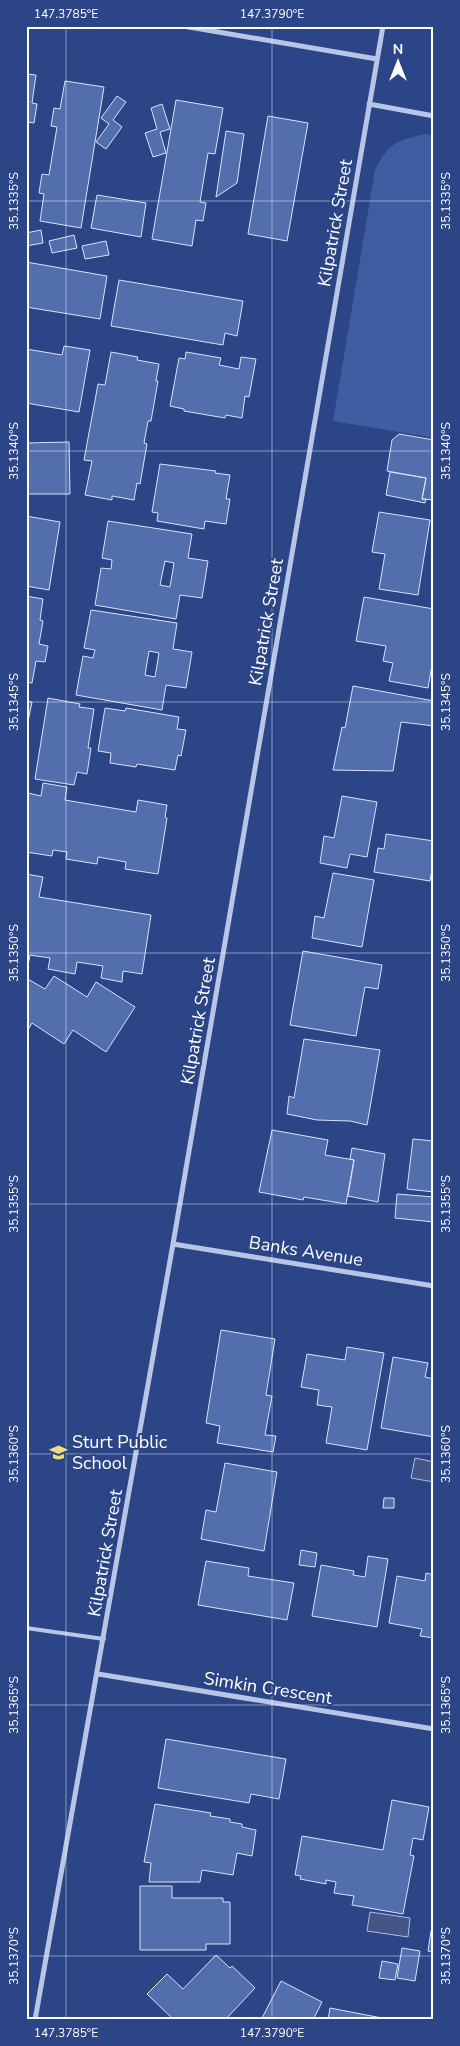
<svg xmlns="http://www.w3.org/2000/svg" width="460" height="2046" font-family="'Nunito Sans',sans-serif">
<rect width="100%" height="100%" fill="#2b4586"/>
<!-- green -->
<path fill="#405da2" d="M426,134L434,136V438L333,421L375,170C389,142 397,140 426,134Z"/>
<!-- water -->
<path fill="#435685" stroke="#acbfe7" d="M415,1458L434,1462V1482L411,1478Z
M370,1912L410,1918L408,1937L367,1931Z"/>
<!-- building -->
<path fill="#536ead" stroke="#dae2f6" fill-rule="evenodd" d="M26,74L36,75L32,103L37,104L34,123L28,122L26,131Z
M65,81L104,87L81,228L40,221L44,194L39,193L42,174L49,175L57,127L51,126L54,108L60,109Z
M117,96L126,102L113,120L122,127L106,149L96,142L109,124L101,118Z
M176,100L223,108L215,154L208,153L200,202L206,203L203,221L196,220L192,246L152,239Z
M162,104L170,129L160,132L166,153L153,157L145,133L157,129L151,108Z
M268,116L308,123L287,241L248,234Z
M226,131L244,134L237,183L216,197Z
M97,195L146,203L141,237L91,228Z
M41,230L43,243L26,246V233Z
M74,235L77,248L52,253L49,241Z
M106,241L109,255L85,259L82,246Z
M26,262L107,276L100,319L26,307Z
M119,280L243,301L237,336L225,333L223,345L111,326Z
M64,346L90,350L79,412L26,403V349L62,355Z
M111,352L138,357L137,360L159,364L156,381H158L151,421H148L144,443L147,444L140,484L137,483L134,500L112,496V500L85,495L92,461L84,460L98,384L105,385Z
M186,352L221,358L219,365L239,369L241,357L256,359L249,397L245,396L242,418L226,415L225,418L184,411V409L170,406L179,358L185,359Z
M26,411L27,443L69,442L70,494H26Z
M399,434L434,440V500L422,499L426,478L387,471L392,440Z
M160,464L216,471L215,473L230,475L226,499H230L226,524L205,521L204,529L157,521L158,513L152,512Z
M390,472L426,478L422,499H426L425,503L386,495Z
M379,512L430,520L418,595L379,589L385,554L372,552Z
M26,516L60,522L49,590L26,586Z
M108,521L192,534L188,558L208,561L202,598L180,595L176,619L95,605L101,568L111,569L112,560L102,558ZM165,561L174,563L170,587L160,585Z
M26,596L43,599L40,620L43,621L39,644L48,646L45,662L36,661L32,683L26,682Z
M364,597L434,609V654L428,688L389,681L393,663L383,661L386,646L356,641Z
M91,610L177,623L173,649L192,652L186,688L166,685L162,710L76,695L83,656L93,658L95,650L84,648ZM149,651L159,653L155,677L145,675Z
M353,686L434,701V726L401,722L393,771L333,770L342,727L345,728Z
M48,698L80,704L79,707L94,709L88,748H91L87,774L77,772L74,785L35,779Z
M26,701L32,702L26,731Z
M105,708L125,711L126,708L179,717L177,729L186,730L181,756L178,755L175,770L137,764L136,767L110,763L111,753L98,751Z
M43,783L67,787L65,800L136,812L138,800L167,805L165,817L167,818L158,874L125,869L126,862L98,857L97,864L66,859L67,852L53,850L52,856L26,852V805L28,793L41,796Z
M342,796L377,802L367,857L350,854L347,868L320,863L324,836L334,838Z
M386,834L434,841V858L430,881L374,872L378,848L384,849Z
M333,873L374,880L362,947L312,938L315,916L324,918Z
M26,874L43,877L39,897L151,915L142,974L123,971L122,982L101,978L103,966L77,962L75,974L48,969L50,958L30,955L28,965H26Z
M303,951L382,965L378,989L365,987L356,1036L290,1025Z
M54,976L87,997L96,982L135,1007L106,1052L73,1030L64,1044L32,1023L26,1033V978L45,989Z
M304,1039L380,1050L367,1125L350,1121L317,1120L287,1114L289,1096L294,1098Z
M272,1130L328,1140L325,1155L354,1160L346,1204L304,1197L303,1200L259,1192Z
M413,1139L434,1141V1192L407,1189Z
M352,1148L385,1154L378,1202L348,1196L354,1160L350,1159Z
M397,1194L434,1197V1222L395,1218Z
M221,1330L275,1339L266,1395L272,1396L265,1435L276,1436L273,1452L217,1443L220,1426L206,1423Z
M347,1347L384,1353L367,1450L326,1443L332,1407L317,1405L319,1390L301,1387L307,1354L345,1360Z
M393,1357L428,1363L425,1377L434,1379V1437L381,1428Z
M225,1463L277,1472L264,1551L201,1539L206,1510L216,1512Z
M384,1498H394V1508H383Z
M301,1550L317,1553L315,1567L299,1565Z
M368,1556L388,1559L377,1627L312,1616L321,1565L354,1571L353,1575L365,1577Z
M206,1561L249,1568L248,1576L294,1583L287,1620L198,1605Z
M426,1573L434,1575V1638L420,1636L422,1629L389,1623L397,1576L425,1581Z
M166,1739L286,1759L279,1799L251,1794L249,1803L158,1788Z
M392,1800L429,1807L423,1840L413,1838L410,1855L414,1856L403,1914L352,1905L354,1896L334,1893L336,1882L326,1880V1884L300,1879L301,1876L295,1875L302,1836L383,1850Z
M155,1804L211,1813L210,1816L230,1819V1822L242,1824V1827L256,1830L252,1856L237,1853L233,1875L202,1870L200,1882H149L151,1863L144,1862Z
M140,1886H172V1898H223V1902H230V1944H206V1950H140Z
M431,1931H434V1952L428,1951Z
M402,1948L420,1951L415,1981L397,1978Z
M216,1955L230,1968L232,1966L255,1988L225,2020H174L147,1994L167,1974L183,1989Z
M382,1961L398,1964L395,1980L379,1978Z
M281,1981L322,2002L313,2020H261Z
M330,2008L382,2018V2020H328Z"/>
<g fill="none" stroke-linecap="round" stroke-linejoin="round">
<!-- lane -->
<path stroke="#b7c5e7" stroke-width="4" d="M26,1628L104,1639"/>
<!-- street -->
<path stroke="#b7c5e7" stroke-width="5" d="M183,26L377,59
M369,104L434,116
M173,1244L434,1286
M98,1674L434,1729
M35,2020L173,1244L383,26"/>
</g>
<!-- ticks -->
<path fill="none" stroke="#fff" stroke-width="1" stroke-opacity="0.45" d="M66,26V2020M272,26V2020M26,201H434M26,451H434M26,702H434M26,953H434M26,1204H434M26,1454H434M26,1705H434M26,1956H434"/>
<!-- icons -->
<defs>
<symbol id="school-bare" viewBox="-9 -9 18 18"><path d="M0-5L7-2L0 1L-7-2ZM-4 1L0 2.5L4 1V4Q0 6-4 4Z" fill="#eddd7f" stroke="#2b4586" stroke-width="2.5" paint-order="stroke"/></symbol>
</defs>
<g fill-rule="evenodd">
<use href="#school-bare" x="46" y="1440" width="25" height="25"/>
</g>
<g text-anchor="middle" dominant-baseline="central" stroke-width="4" stroke-linejoin="round" paint-order="stroke">
<!-- street labels -->
<g font-size="18" fill="#fff" stroke="#2b4586">
<text transform="translate(335 223) rotate(-80)">Kilpatrick Street</text>
<text transform="translate(266 622) rotate(-80)">Kilpatrick Street</text>
<text transform="translate(198 1021) rotate(-80)">Kilpatrick Street</text>
<text transform="translate(306 1251) rotate(9)">Banks Avenue</text>
<text transform="translate(105 1553) rotate(-80)">Kilpatrick Street</text>
<text transform="translate(268 1688) rotate(9)">Simkin Crescent</text>
</g>
<!-- poi labels -->
<g font-size="18" fill="#fff" stroke="#2b4586" text-anchor="start">
<text x="72" y="1442">Sturt Public<tspan x="72" dy="21">School</tspan></text>
</g>
</g>
<!-- border -->
<rect width="460" height="2046" fill="none" stroke="#2b4586" stroke-width="55"/>
<!-- north arrow -->
<g transform="translate(398 62)" stroke="#2b4586" stroke-width="4" paint-order="stroke">
<path d="M0-4L9 19L0 12L-9 19Z" fill="#ffffff"/>
<text y="-8" font-size="14" font-weight="bold" text-anchor="middle" fill="#ffffff">N</text>
</g>
<rect x="28" y="28" width="404" height="1990" fill="none" stroke="#fff" stroke-width="2"/>
<g font-size="12" text-anchor="middle" fill="#fff">
<text x="66" y="18">147.3785°E</text>
<text x="272" y="18">147.3790°E</text>
<text transform="translate(14 201) rotate(-90)" y="4">35.1335°S</text>
<text transform="translate(446 201) rotate(-90)" y="4">35.1335°S</text>
<text transform="translate(14 451) rotate(-90)" y="4">35.1340°S</text>
<text transform="translate(446 451) rotate(-90)" y="4">35.1340°S</text>
<text transform="translate(14 702) rotate(-90)" y="4">35.1345°S</text>
<text transform="translate(446 702) rotate(-90)" y="4">35.1345°S</text>
<text transform="translate(14 953) rotate(-90)" y="4">35.1350°S</text>
<text transform="translate(446 953) rotate(-90)" y="4">35.1350°S</text>
<text transform="translate(14 1204) rotate(-90)" y="4">35.1355°S</text>
<text transform="translate(446 1204) rotate(-90)" y="4">35.1355°S</text>
<text transform="translate(14 1454) rotate(-90)" y="4">35.1360°S</text>
<text transform="translate(446 1454) rotate(-90)" y="4">35.1360°S</text>
<text transform="translate(14 1705) rotate(-90)" y="4">35.1365°S</text>
<text transform="translate(446 1705) rotate(-90)" y="4">35.1365°S</text>
<text transform="translate(14 1956) rotate(-90)" y="4">35.1370°S</text>
<text transform="translate(446 1956) rotate(-90)" y="4">35.1370°S</text>
<text x="66" y="2037">147.3785°E</text>
<text x="272" y="2037">147.3790°E</text>
</g>
</svg>
